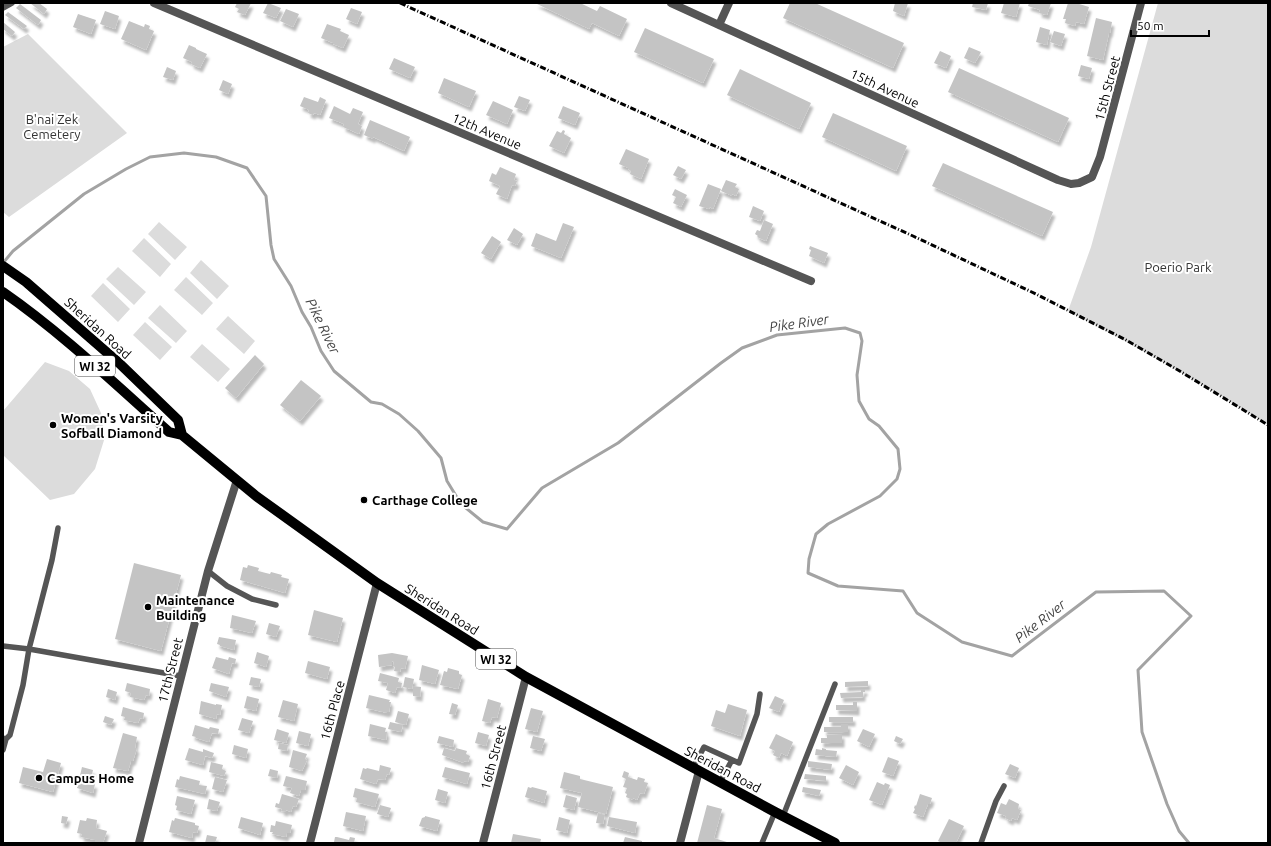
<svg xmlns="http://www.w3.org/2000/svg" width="1271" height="846" font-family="Ubuntu,sans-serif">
<defs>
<filter id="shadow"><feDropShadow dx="2.5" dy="4.5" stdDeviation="1" flood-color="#0004"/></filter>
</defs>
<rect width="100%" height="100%" fill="#fff"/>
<!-- green -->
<path fill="#dcdcdc" d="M1158,3H1268V425C1203,384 1136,346 1068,311L1091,247Z
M28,34L127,133L9,217L3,212V47Z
M159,222L187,247L175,260L148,234Z
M144,238L171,264L160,277L132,251Z
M201,260L229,286L217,299L190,273Z
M118,267L146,292L134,305L106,279Z
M186,277L213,303L202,315L174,290Z
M103,283L130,309L118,322L91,296Z
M160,305L187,331L176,343L148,318Z
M228,316L255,341L244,354L216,329Z
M145,322L172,347L160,360L133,335Z
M202,344L230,369L218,382L190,357Z
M45,362L69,371L90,389L101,413L105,437L95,469L74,494L50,500L3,455V411Z"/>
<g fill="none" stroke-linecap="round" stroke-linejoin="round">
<!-- stream -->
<path stroke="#a3a3a3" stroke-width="3" d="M3,263L13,251L84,194L126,169L150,157L184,153L216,157L247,168L266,196L271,245L274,259L291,286L302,312L311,327L321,351L334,371L371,402L382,404L399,414L418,431L441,458L447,481L461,504L483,522L507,529L542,488L618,443L721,363L742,348L777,335L845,328L860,333L862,341L857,375L859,401L869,419L879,426L898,449L900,469L897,479L880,496L828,524L816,534L809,559L808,573L838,586L903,591L917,613L962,642L1012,656L1096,592L1164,591L1191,616L1138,670L1142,732L1167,804L1179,831L1189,843"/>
</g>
<!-- building -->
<path fill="#c4c4c4" filter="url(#shadow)" d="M30,3H39L47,9L44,14Z
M237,3H251L245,15L237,12L239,9L235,7Z
M268,3L281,8L276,18L263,13Z
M535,3H580L597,11L600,6L627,19L619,36L592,23L589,29Z
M790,3H815L904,43L893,68L783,18Z
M895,3H908L904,16L893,11Z
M973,3H988L986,10L972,7Z
M1004,3H1020L1016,17L1001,13Z
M1029,3H1051L1047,15L1039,13L1040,10L1028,6Z
M1068,3H1076L1089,7L1084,24L1076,22L1075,26L1065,23L1066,19H1063Z
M20,4L41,20L38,25L16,8Z
M351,8L362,12L357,24L346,19Z
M286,9L299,14L293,27L280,21Z
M105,11L119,16L115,29L100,24Z
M8,12L27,26L24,29L5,15Z
M78,14L96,20L91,34L73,27Z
M1096,18L1112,22L1110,33H1109L1103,60L1087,56Z
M129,21L144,27L145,24L150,26L149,29L154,31L146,50L121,39Z
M3,22L15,32L12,36L3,29Z
M327,24L341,29L340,31L349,35L343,48L333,44V43L321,38Z
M1040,27L1050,30L1047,45L1036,42Z
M645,28L714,59L703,83L634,52Z
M1054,31L1065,34L1061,46L1050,42Z
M189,45L196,48V49L207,54L200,68L191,64L192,62L183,58Z
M969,47L981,52L975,63L964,58Z
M940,51L951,56L946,68L934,63Z
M394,58L415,67L410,78L389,69Z
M1081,65L1092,68L1089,79L1078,76Z
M167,67L176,71L173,80L163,77Z
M959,68L1069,118L1058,142L948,92Z
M740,69L811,103L799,129L727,95Z
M444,78L476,91L469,107L438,93Z
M223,80L232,84L228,94L219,90Z
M519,96L530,100L525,111L514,107Z
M304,97L318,102L320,97L326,100L320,115L314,113L313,115L308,113L309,110L300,106Z
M493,101L513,110L507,124L486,115Z
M334,106L350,114L353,108L363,112L358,124L362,126L359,134L343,127L344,124L329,118Z
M563,106L580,113L575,125L558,118Z
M833,113L907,146L896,171L822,137Z
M370,120L410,137L404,151L373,137V139L364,135Z
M563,130L565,131L564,134L571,138L564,153L549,146L557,131L561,133Z
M626,149L649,159L641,179L630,174L631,171L628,169V168L619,164Z
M943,163L1053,212L1042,236L932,186Z
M678,166L686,170L681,179L673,175Z
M500,167L516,174L514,180L517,181L515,186L512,185L507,199L496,194L500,186L489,181L492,173L496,175Z
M726,180L737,184L735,187L739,189L736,196L732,194V196L721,191Z
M708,184L721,189L713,209L710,207L709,209L699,206Z
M675,189L687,195L681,207L673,203L676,197L672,195Z
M753,206L764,211L760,221L749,217Z
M764,220L773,224L766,241L757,237L758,236L755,234L757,230L760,231Z
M563,223L574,227L561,258L531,246L536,233L556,241Z
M514,228L523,234L517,245L507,240Z
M492,236L501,242L491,259L481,253Z
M810,246L828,253L824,263L809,256L811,250L809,249Z
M255,355L264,364L236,398L225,388Z
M301,380L321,396L300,421L280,405Z
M134,563L181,575L161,651L115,639Z
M248,565L259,568L258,571L270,574L271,572L282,575L281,577L289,579L285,593L240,580L243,567L247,568Z
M314,610L343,618L337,642L308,635Z
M232,615L256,621L252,633L230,628Z
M269,623L280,626L276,637L266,634Z
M219,637L236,640L234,650L220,646V645L217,644Z
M257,652L269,656L266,667L254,663Z
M392,653L408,656L405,669L401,668L400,672L394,671L395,667L393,666L394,662L392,661V665L379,667L378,655Z
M216,657L228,660L229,657L236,659L235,664L232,663L229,674L212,668Z
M308,661L330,667L327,679L305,673Z
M422,665L439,670L435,684L419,680Z
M448,668L459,671V674L462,675L458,689L440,685L444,671L447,672Z
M380,673L399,678L398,682L402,683L401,688L397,687L395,693L386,690L388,683L378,681Z
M251,677L261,679L259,687L249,685Z
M405,677L414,679L412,689L403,687Z
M868,681V686L845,687V682Z
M127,683L150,689L149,696L146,695L144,700L130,697L131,693L125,691Z
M211,683L229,687L226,697L209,691Z
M413,686L421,687L420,697L413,696Z
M108,689L117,692L115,700L106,697Z
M861,689H865V692H863V697L841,698L840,693L861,692Z
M369,695L390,700L389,702H391L389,712H387V713L366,708Z
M247,696L259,699L256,711L244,708Z
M775,696L784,700L779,712L769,708Z
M488,699L501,703L497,718L492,717L490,723L482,721Z
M283,700L298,704L294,721L278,717Z
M201,701L216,705V704L222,705L220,715L217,714L216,719L199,714Z
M853,702H857V711L836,710V705H853Z
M452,703L458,705L455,715L449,714Z
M728,704L747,710L740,736L711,726L716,710L725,713Z
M123,707L144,713L143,719L140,718L138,723L124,720L125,717L121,716Z
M531,708L543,711L537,732L525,729Z
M398,711L409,714L406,725L395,722Z
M105,716L114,719L111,725L103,722Z
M829,717H853V722H829Z
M242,718L253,721L249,733L238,730Z
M390,722L403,725L401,732L388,729Z
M370,724L386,728L385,732H387L386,740L368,736Z
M841,724H848V732H824V727H841Z
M195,725L209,729L210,727L219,729L218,734L212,733L209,742L196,738V737L192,736Z
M277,729L289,733L286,743L274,740Z
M863,729L875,734L869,747L857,741Z
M299,731L311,734L308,746L296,743Z
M478,732L489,735L486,746L475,743Z
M123,733L137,737L135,748H137L133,761H131L128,771L113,768Z
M776,734L793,742L787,756L781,753L779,758L773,755L775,751L769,748Z
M842,734V743H821V738H827V735Z
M439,736L454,740L453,747L437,743Z
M533,736L545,739L541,751L530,748Z
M896,736L903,739L900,744L894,741Z
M279,743L288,745L287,751L278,749Z
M234,745L248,749L246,758L232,754Z
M189,748L203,752V749L211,752L214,753L212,758L205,756L203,765L185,760Z
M444,748L455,751L456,748L467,751L466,754L470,756L468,762L464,761V763L442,755Z
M822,748L826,749V750L837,751L836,757L815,755L816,749L822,750Z
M293,750L307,754L305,759L307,760L302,771L289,767Z
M888,757L899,761L893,776L882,772Z
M47,759L61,763L53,792L19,783L23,767L43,772Z
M808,761L832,764L831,770L808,767Z
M211,762L223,765L222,769L226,771L224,776L209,772Z
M1010,764L1019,768L1015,778L1005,774Z
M380,765L391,768L389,775L387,774L385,780L378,779L376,784L360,779L363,768L366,769L367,768L379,771Z
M846,765L859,772L853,785L839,778Z
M82,767L93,770L90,783L95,784L93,793L77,788Z
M445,767L470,773L467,784L442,777Z
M270,769L278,771L277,778L268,776Z
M624,771L629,773L628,777L637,780L638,777L645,779L644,782L648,783L644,794L640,793L637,800L633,798V800L626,797L627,794L625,793L627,788L623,787L626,779L622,777Z
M564,772L580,776V779L613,787L606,814L578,807L582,793L560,788Z
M805,774L826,776V781L804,779Z
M180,776L200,781L199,785L207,786L205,794L175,787L177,779L179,780Z
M286,776L307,781L305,790H301L299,796L290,793L292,788L283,786Z
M215,777L227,780L223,792L212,789Z
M877,782L884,785L885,783L890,785L882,805L869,800Z
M528,787L531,788L532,787L547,791L544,803L525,797Z
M803,787L821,790L819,796L802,792Z
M355,788L379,794L375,807L356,802L357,798L353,797Z
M438,789L448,792L445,803L435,800Z
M282,794L299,799L296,807L293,806L291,812L286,810V812L281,811L282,809L275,807L276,803L279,804Z
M920,794L932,798L930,804H928L923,817L913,813L915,809L914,808L915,805L916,806Z
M566,795L577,798L574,810L563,807Z
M177,796L195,800L191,814L176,810L177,806L175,805Z
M209,799L220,802L217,811L207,809Z
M1009,799L1019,804L1018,809L1021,810L1017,820L1012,818L1011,821L1005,818L1006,816L997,813L1001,803L1006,805Z
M380,805L391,808L388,817L377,814Z
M707,805L722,809L714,838L730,843H697Z
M346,812L366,816L363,831L343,826Z
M598,813L605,815L603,824L596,823Z
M62,816L68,817L66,824L61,823Z
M425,816L440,820L437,831L419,826L422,818L425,817Z
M241,817L263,823L260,835L238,828Z
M559,817L570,820L567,833L556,830Z
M609,817L637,822L635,833L607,826Z
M87,818L97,820L96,828L107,831L103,843L95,842V840L81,837L82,834L77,833L80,820L86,821Z
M175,818L195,823V825L199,826L197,833L193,832L192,838L169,832L172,820L174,821Z
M949,819L964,826L956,843H942L938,841Z
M276,821L292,825L290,833H287L286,837L272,834L273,832H270L271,825L275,826Z
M513,834L541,839L540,843H511Z
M207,835L217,837L215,843H205Z
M335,837H337L349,840L350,837L355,838L354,843H335L334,842Z
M625,837L642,841V843H623Z"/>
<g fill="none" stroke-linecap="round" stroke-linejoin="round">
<!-- service -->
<path stroke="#555" stroke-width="5.5" d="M3,8L12,3
M208,571L227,586L252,599L276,605
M3,646L29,649L181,676
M3,738L6,739L10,735L23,685L29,649L52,560L58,528
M3,750L6,739
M693,768L704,747L739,763L757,714L760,694
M720,782L732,760
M783,816L835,684
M762,843L775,812
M981,843L996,801L1004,786"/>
<!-- minor -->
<path stroke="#555" stroke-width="8" d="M154,3L811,281
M671,3L1058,180L1071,184L1079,183L1092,177L1100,157L1141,3
M719,25L729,3
M139,843L208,571L237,480
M310,843L377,583
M483,843L526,677
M680,843L699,771"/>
<!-- primary -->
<path stroke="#000" stroke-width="10" d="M3,266L26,282L119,363L178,420L182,435
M3,292C62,333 115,384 169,432L182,435L256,496L377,583L526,677L775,812L835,843"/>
<!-- rail -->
<path stroke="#000" stroke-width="3" stroke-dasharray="6 2 1 2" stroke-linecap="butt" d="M400,3L913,236L1036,294L1126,340L1178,370L1268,425"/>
</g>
<!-- markers -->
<g fill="#000" stroke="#fff" stroke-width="1.5">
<circle cx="53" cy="425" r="4"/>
<circle cx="364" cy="500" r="4"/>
<circle cx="148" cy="607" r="4"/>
<circle cx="39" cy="778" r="4"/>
</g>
<g text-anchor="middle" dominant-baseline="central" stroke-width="4" stroke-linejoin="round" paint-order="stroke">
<!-- shield labels -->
<g fill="#fff" stroke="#4c4c4c" stroke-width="1">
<rect x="75" y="356" width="40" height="20" rx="3"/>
<rect x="476" y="649" width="40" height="20" rx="3"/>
</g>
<g font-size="12" font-weight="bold" fill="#000">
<text x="95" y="366">WI 32</text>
<text x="496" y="659">WI 32</text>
</g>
<!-- street labels -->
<g font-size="13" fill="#000" stroke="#fff">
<text transform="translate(885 88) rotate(25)">15th Avenue</text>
<text transform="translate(1107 88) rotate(-75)">15th Street</text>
<text transform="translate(487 131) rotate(23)">12th Avenue</text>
<text transform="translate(98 328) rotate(42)">Sheridan Road</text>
<text transform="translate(442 609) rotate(32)">Sheridan Road</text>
<text transform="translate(170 670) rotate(-76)">17th Street</text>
<text transform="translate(332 710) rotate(-75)">16th Place</text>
<text transform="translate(493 757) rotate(-75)">16th Street</text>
<text transform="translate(723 769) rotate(28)">Sheridan Road</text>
</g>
<!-- park labels -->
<g font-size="13" fill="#333" stroke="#fff">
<text x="52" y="119">B'nai Zek<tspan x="52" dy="15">Cemetery</tspan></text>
<text x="1178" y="267">Poerio Park</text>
</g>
<!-- poi labels -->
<g font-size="13" font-weight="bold" fill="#000" stroke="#fff" text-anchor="start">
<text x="61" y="418">Women's Varsity<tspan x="61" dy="15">Sofball Diamond</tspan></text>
<text x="372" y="500">Carthage College</text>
<text x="156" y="600">Maintenance<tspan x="156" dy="15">Building</tspan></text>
<text x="47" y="778">Campus Home</text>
</g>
<!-- water labels -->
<g font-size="14" font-style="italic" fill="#444" stroke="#fff">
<text transform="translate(799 323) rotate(-8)">Pike River</text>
<text transform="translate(323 326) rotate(64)">Pike River</text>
<text transform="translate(1040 621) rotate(-38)">Pike River</text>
</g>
</g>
<!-- border -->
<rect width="1271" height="846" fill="none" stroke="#000000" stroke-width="8"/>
<!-- scale -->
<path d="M1131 30v6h78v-6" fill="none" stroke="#000000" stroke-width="2"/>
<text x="1137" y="30" font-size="12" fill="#000000" stroke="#ffffff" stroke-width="3" paint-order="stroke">50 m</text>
</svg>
